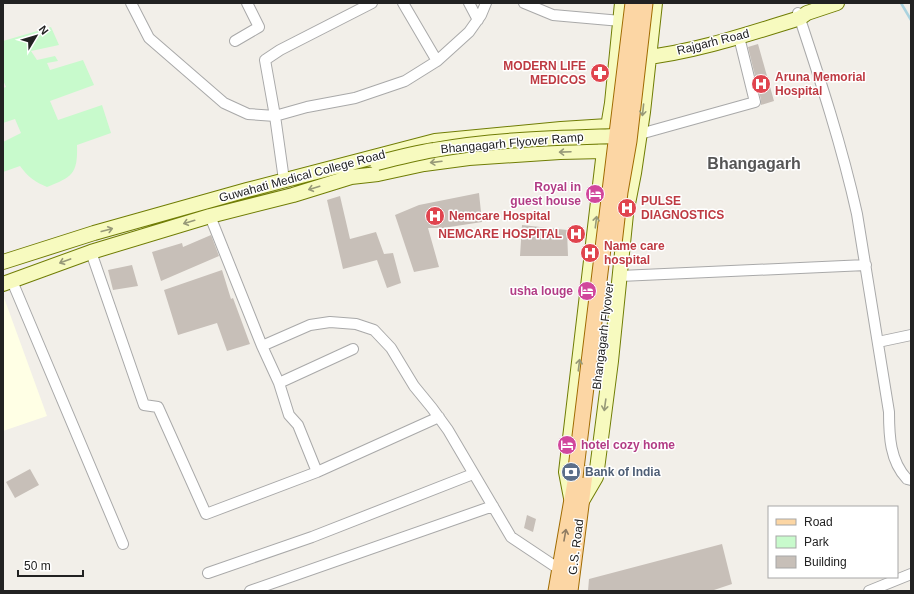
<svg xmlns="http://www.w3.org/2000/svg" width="914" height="594" font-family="Arial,sans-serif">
<rect width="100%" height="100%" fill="#f2efe9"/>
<!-- education -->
<path fill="#ffffe5" d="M3,295L47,416L3,431Z"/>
<!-- park -->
<path fill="#c8facc" d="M51,27L59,45L31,51L37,60L55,56L58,61L47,63L50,70L83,60L94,85L50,101L58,120L102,105L111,133L77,145C78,174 72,177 47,187C35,182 28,177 20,166L3,172V142L21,133L15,119L3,123V88L6,87L3,80V41Z"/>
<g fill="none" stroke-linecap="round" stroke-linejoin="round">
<!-- stream -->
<path stroke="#aad3df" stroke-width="2.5" d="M901,3L911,20"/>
</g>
<!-- building -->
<path fill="#c7bfb8" d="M758,44L774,101L761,105V100L748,47Z
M479,193L482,222L443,228H428L439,267L414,272L395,215L419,205Z
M340,196L350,239L376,232L384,254L393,253L401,283L387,288L377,260L343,269L327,200Z
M522,225L567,230L568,256H520Z
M211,235L219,256L161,281L152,252L182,243L183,247Z
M132,265L138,286L113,290L108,270Z
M222,270L231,299L233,298L250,344L227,351L217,323L178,335L164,290Z
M30,469L39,485L15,498L6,482Z
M527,515L536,519L533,532L524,528Z
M722,544L732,584L711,591H588L589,579Z"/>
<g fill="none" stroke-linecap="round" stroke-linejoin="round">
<defs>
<path id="street" d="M131,3L149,38L224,103L248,114L275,116L284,180
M372,3L280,50L265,60L275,116L307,107L355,98L405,81L437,61L469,32L481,15L486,3
M403,3L437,61
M469,3L478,20
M524,3L553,15L621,21
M798,13C820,79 842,146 857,214L889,412C889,436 890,461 907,479L911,480
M235,41L259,27L247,3
M640,134L755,102L739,37
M210,216L262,346L279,383L289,415L298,425L317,472
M91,252L144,405L158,407L206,514L317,472L439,417
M620,276L866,265
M12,281L123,544
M878,342L911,335
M262,346L310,325L330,322L356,324L374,330L391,348L414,386L432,408L448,430L511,537L559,569
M279,383L353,349
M208,573L312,537L473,474
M250,591L493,506
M869,591L911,574"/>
<path id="secondary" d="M641,58C696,52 748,34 800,18L807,13L837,3
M3,262L94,233L247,190L435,141L561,129L608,126
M3,284L91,252L210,216L293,195L351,177L378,174L424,164L469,158L560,152L604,151
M571,498L566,472L604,151L612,103L622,3
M582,501L596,477L611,361L626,214L634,173L643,112L655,3"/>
<path id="primary" d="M556,591L575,482
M570,591L585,474"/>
</defs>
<!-- street casing -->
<use href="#street" stroke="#a9a9a9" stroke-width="12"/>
<!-- secondary casing -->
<use href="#secondary" stroke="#707d05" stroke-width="16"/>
<!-- primary casing -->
<use href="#primary" stroke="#a06b00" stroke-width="17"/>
<!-- street -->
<use href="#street" stroke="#fff" stroke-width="10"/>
<!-- secondary -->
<use href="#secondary" stroke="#f7fabf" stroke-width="14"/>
<!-- primary -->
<use href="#primary" stroke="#fcd6a4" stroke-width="15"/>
<defs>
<path id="secondary-bridge" d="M377,163C396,158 415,153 434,150C494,139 556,138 617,136"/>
<path id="primary-bridge" d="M614,244L620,192L629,141L645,3
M575,477L633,3"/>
</defs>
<!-- secondary-bridge casing -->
<use href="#secondary-bridge" stroke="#707d05" stroke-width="16" stroke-linecap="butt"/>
<!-- primary-bridge casing -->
<use href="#primary-bridge" stroke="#a06b00" stroke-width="17" stroke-linecap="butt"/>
<!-- secondary-bridge -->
<use href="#secondary-bridge" stroke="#f7fabf" stroke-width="14"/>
<!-- primary-bridge -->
<use href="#primary-bridge" stroke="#fcd6a4" stroke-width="15"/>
</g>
<!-- one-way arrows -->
<defs><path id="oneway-shaft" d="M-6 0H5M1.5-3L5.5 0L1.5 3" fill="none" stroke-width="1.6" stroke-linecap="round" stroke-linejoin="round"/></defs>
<g stroke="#979978">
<use href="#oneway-shaft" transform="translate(643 110) rotate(96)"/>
<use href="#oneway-shaft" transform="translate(565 152) rotate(178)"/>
<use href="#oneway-shaft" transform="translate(436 162) rotate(173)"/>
<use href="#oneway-shaft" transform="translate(314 188) rotate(163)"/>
<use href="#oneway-shaft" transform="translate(189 222) rotate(163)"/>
<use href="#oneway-shaft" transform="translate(596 222) rotate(-83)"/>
<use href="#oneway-shaft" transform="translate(107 230) rotate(-15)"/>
<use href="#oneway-shaft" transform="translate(65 261) rotate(160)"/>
<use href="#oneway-shaft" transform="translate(579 365) rotate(-83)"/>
<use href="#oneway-shaft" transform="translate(605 405) rotate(98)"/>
</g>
<use stroke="#8f7c63" href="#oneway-shaft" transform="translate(565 535) rotate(-80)"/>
<!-- icons -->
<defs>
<symbol id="pharmacy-disc" viewBox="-11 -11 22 22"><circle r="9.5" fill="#e0444e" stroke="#fff"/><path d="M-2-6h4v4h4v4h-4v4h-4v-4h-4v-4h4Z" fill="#fff"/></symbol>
<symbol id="hospital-disc" viewBox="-11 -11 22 22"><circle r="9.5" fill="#e0444e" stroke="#fff"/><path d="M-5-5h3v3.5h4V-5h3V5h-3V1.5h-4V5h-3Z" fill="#fff"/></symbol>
<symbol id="hotel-disc" viewBox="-11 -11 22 22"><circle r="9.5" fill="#d1479c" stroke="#fff"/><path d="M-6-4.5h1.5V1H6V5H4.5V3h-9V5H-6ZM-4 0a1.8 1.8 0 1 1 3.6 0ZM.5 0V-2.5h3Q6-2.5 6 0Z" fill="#fff"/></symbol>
<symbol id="bank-disc" viewBox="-11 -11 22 22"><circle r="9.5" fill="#5c6f8a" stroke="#fff"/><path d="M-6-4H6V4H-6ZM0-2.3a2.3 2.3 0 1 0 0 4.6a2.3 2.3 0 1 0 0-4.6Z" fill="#fff"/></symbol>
</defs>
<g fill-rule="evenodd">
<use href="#pharmacy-disc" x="589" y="62" width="22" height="22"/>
<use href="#hospital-disc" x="750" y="73" width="22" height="22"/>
<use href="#hotel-disc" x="584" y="183" width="22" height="22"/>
<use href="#hospital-disc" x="616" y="197" width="22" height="22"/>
<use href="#hospital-disc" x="424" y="205" width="22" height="22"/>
<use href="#hospital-disc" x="565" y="223" width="22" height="22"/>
<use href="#hospital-disc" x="579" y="242" width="22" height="22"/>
<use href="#hotel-disc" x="576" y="280" width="22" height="22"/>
<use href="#hotel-disc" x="556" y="434" width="22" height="22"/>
<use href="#bank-disc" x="560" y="461" width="22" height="22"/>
</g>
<g text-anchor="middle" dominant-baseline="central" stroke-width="3" stroke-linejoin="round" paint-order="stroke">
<!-- street labels -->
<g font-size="12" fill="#222" stroke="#fff">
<text transform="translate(713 42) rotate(-14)">Rajgarh Road</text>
<text transform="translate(512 143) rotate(-5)">Bhangagarh Flyover Ramp</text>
<text transform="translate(302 176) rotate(-15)">Guwahati Medical College Road</text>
<text transform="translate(603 336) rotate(-83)">Bhangagarh Flyover</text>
<text transform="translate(576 547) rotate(-83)">G.S. Road</text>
</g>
<!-- health labels -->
<g font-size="12" font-weight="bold" fill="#be3a42" stroke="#fff" text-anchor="start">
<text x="586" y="66" text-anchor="end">MODERN LIFE<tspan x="586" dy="14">MEDICOS</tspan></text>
<text x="775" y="77">Aruna Memorial<tspan x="775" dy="14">Hospital</tspan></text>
<text x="641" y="201">PULSE<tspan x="641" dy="14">DIAGNOSTICS</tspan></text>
<text x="449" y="216">Nemcare Hospital</text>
<text x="562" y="234" text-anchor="end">NEMCARE HOSPITAL</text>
<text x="604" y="246">Name care<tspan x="604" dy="14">hospital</tspan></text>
</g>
<!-- hotel labels -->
<g font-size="12" font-weight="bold" fill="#b23c85" stroke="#fff" text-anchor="end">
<text x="581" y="187">Royal in<tspan x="581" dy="14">guest house</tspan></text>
<text x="573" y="291">usha louge</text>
<text x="581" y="445" text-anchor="start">hotel cozy home</text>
</g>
<!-- service labels -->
<g font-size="12" font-weight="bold" fill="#4e5e75" stroke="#fff" text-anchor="start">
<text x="585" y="472">Bank of India</text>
</g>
<!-- district labels -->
<g font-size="16" font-weight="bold" fill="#555" stroke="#fff">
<text x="754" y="163">Bhangagarh</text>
</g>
</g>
<!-- border -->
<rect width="914" height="594" fill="none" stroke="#222222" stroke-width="8"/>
<!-- legend -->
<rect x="768" y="506" width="130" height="72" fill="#ffffff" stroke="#a7a7a7"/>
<rect x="776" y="519" width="20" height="6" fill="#fcd6a4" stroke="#a7a7a7"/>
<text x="804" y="526" font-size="12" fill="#222222">Road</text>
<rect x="776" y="536" width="20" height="12" fill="#c8facc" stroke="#a7a7a7"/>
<text x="804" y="546" font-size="12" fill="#222222">Park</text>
<rect x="776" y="556" width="20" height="12" fill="#c7bfb8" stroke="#a7a7a7"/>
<text x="804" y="566" font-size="12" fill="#222222">Building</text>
<!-- north arrow -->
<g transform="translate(36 36) rotate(52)" stroke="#ffffff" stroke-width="3" paint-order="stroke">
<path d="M0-3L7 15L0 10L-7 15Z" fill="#222222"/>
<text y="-6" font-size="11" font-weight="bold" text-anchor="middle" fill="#222222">N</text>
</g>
<!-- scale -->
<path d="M18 570v6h65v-6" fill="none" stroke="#222222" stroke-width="2"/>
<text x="24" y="570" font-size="12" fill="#222222" stroke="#ffffff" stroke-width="3" paint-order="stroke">50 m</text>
</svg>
